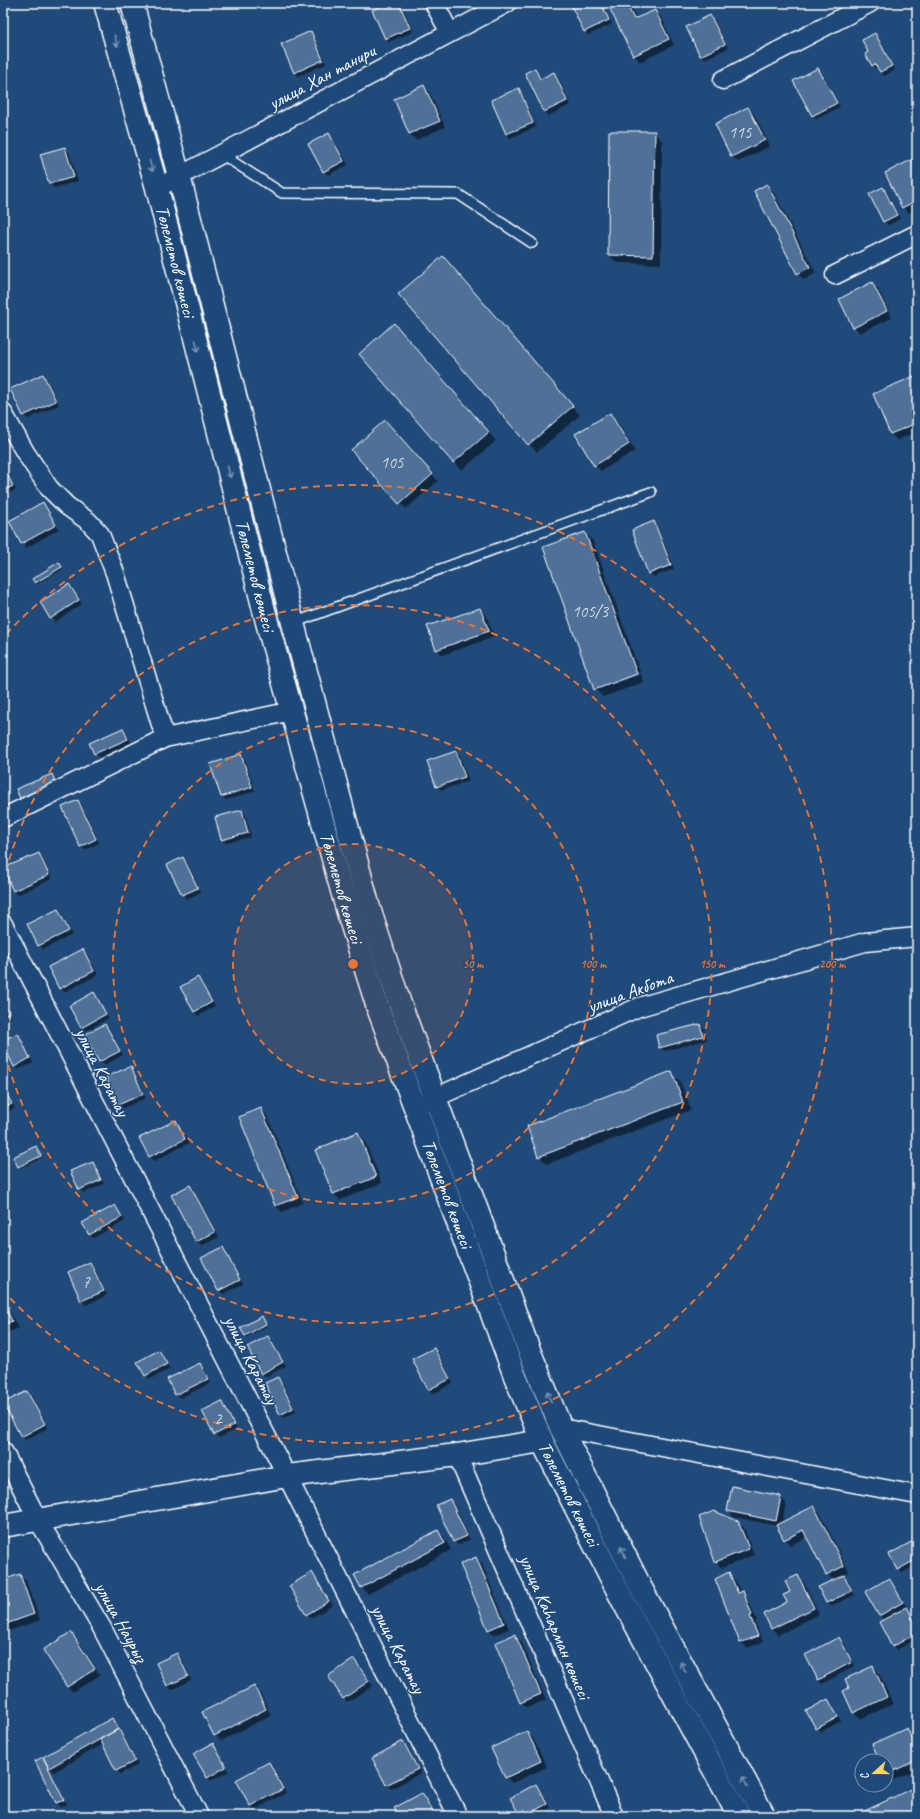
<svg xmlns="http://www.w3.org/2000/svg" width="920" height="1819" font-family="Caveat,sans-serif">
<rect width="100%" height="100%" fill="#1f4a7a"/>
<filter id="ink" filterUnits="userSpaceOnUse"><feTurbulence type="fractalNoise" baseFrequency=".025" numOctaves="2"/><feDisplacementMap in="SourceGraphic" scale="8" xChannelSelector="R" yChannelSelector="G"/><feConvolveMatrix kernelMatrix="1 2 1 2 8 2 1 2 1" color-interpolation-filters="sRGB"/></filter>
<g filter="url(#ink)">
<!-- shadow -->
<path fill="#0007" d="M391,3L401,4L413,32L389,42L385,39Z
M577,3H602L612,24L588,35L584,31Z
M608,3H629L637,19L655,11L661,17L674,45L640,62L634,55Z
M710,16L714,20L728,48L705,59L701,55Z
M310,33L314,36L326,64L298,76L295,72Z
M875,34L878,38L895,70L884,76L878,68L876,69L872,65L870,53Z
M535,69L542,79L554,74L558,77L570,105L548,116L544,112Z
M818,69L822,73L840,107L816,119L812,116Z
M424,86L430,93L445,127L416,140L410,134L395,99Z
M518,89L522,93L536,127L510,138L506,134L492,100Z
M748,108L754,114L770,146L738,162L732,156Z
M654,132L662,141L661,264L617,263L609,255Z
M329,134L333,138L348,165L328,175L324,172L310,144Z
M65,148L69,152L78,181L54,188L50,184L41,155Z
M917,158V209L909,213L902,207Z
M767,185L773,191L816,273L804,280L798,274Z
M883,189L887,192L900,219L888,225L884,221Z
M443,257L580,415L537,452L529,444Z
M872,283L878,289L892,318L860,333L854,327Z
M3,302L9,314L3,318Z
M394,324L496,441L462,470L454,462Z
M43,375L47,379L59,405L28,419L24,416Z
M917,377V432L897,440L891,434L874,394Z
M610,414L616,420L635,451L601,471L595,465Z
M390,427L438,481L406,509L353,450Z
M3,465L16,490L3,496Z
M43,504L59,529L26,548L10,522Z
M654,523L658,527L674,569L653,577L649,573Z
M585,533L593,541L640,672L598,687V689L641,674L644,682L603,697L595,689Z
M60,565L63,569L37,584L36,583Z
M69,585L82,604L55,622L51,618Z
M480,609L486,615L494,637L443,655L437,649Z
M123,729L127,733L131,743L99,757L95,753Z
M456,752L460,756L469,781L441,790L437,786Z
M241,755L245,759L255,791L226,800L222,796Z
M3,790L11,808L3,811Z
M78,801L82,805L99,843L85,850L81,846Z
M242,811L246,815L251,837L226,843L222,840Z
M39,854L43,858L52,879L17,895L13,891Z
M183,858L187,862L201,892L187,899L183,895L168,865Z
M58,910L62,914L72,935L43,949L39,945Z
M83,950L87,954L98,975L64,992L60,988Z
M198,978L202,982L215,1006L198,1016L194,1012Z
M93,993L109,1018L86,1031L82,1027Z
M3,1000L12,1017L3,1021Z
M105,1025L123,1055L104,1065L100,1062Z
M700,1025L704,1029L707,1040L664,1051L660,1047Z
M18,1034L21,1038L33,1063L18,1070L15,1066L3,1042Z
M130,1067L134,1071L146,1098L123,1108L119,1104Z
M671,1073L680,1081L691,1110L547,1164L539,1156Z
M3,1086L15,1108L3,1114Z
M261,1109L267,1115L303,1203L282,1212L276,1206Z
M176,1121L179,1125L189,1143L154,1161L150,1157L141,1139Z
M358,1133L364,1139L382,1183L340,1200L334,1194L316,1150Z
M36,1148L42,1158L20,1168L18,1166Z
M92,1163L96,1167L104,1184L84,1193L80,1190Z
M190,1186L194,1190L219,1237L201,1246L197,1242L173,1196Z
M115,1206L125,1221L93,1238L89,1234Z
M222,1248L226,1252L243,1284L223,1294L219,1290Z
M90,1263L94,1267L107,1295L86,1305L82,1301L69,1273Z
M3,1299L18,1328L3,1335Z
M263,1319L267,1326L247,1337L246,1335Z
M268,1337L272,1341L286,1366L266,1377L262,1373Z
M434,1349L438,1353L453,1383L433,1394L429,1390L414,1360Z
M159,1351L170,1369L150,1379L146,1376Z
M200,1364L204,1368L211,1383L180,1398L176,1394L169,1380Z
M278,1378L282,1382L296,1412L284,1418L280,1414Z
M27,1392L31,1396L48,1428L25,1440L22,1436Z
M222,1402L225,1406L237,1429L219,1438L215,1434Z
M780,1497L786,1503L782,1523L813,1507L820,1513L849,1572L843,1575L848,1580L855,1595L831,1606L827,1603L820,1587L834,1581L827,1574L808,1537L790,1545L785,1540L808,1529L807,1527L785,1538V1540L777,1526L734,1517L728,1510Z
M450,1500L454,1504L470,1540L458,1545L454,1541Z
M738,1522L744,1528L754,1555L722,1568L716,1562Z
M438,1531L444,1537L451,1550L368,1594L362,1588Z
M917,1540V1565L902,1573L898,1569Z
M476,1558L482,1564L509,1629L494,1635L488,1629Z
M312,1574L333,1605L311,1618L307,1614Z
M729,1574L735,1580L741,1593L742,1592L748,1599L757,1621L755,1622L763,1642L747,1648L741,1642Z
M20,1575L26,1581L40,1620L3,1633V1581Z
M798,1576L804,1582L819,1614L778,1635L772,1629L765,1614L788,1603Z
M889,1579L906,1606L891,1615L892,1616L907,1608L917,1624V1639L896,1650L892,1646L884,1620L879,1615Z
M71,1633L77,1639L100,1675L73,1692L67,1686Z
M515,1635L521,1641L546,1700L527,1708L521,1702Z
M839,1638L843,1642L855,1666L822,1684L818,1680Z
M177,1654L181,1658L191,1680L172,1690L168,1686L157,1664Z
M354,1660L373,1686L347,1702L344,1698Z
M873,1667L879,1673L893,1704L860,1719L854,1713L844,1692L851,1689Z
M254,1687L260,1693L271,1715L221,1741L215,1735Z
M828,1700L841,1721L821,1732L817,1728Z
M112,1719L123,1735L138,1765L120,1774L117,1770L103,1744L54,1772L49,1768L67,1804L61,1807L57,1803L37,1762Z
M907,1729L913,1735L917,1744V1769L894,1780L886,1771V1761H882Z
M527,1732L533,1738L547,1767L512,1783L506,1777Z
M403,1742L407,1746L421,1773L391,1789L387,1785L373,1758Z
M212,1744L229,1771L211,1781L207,1777Z
M269,1764L273,1767L286,1793L254,1810L251,1806L237,1781Z
M536,1785L540,1789L550,1808L535,1816H521Z
M422,1794L436,1816H400Z"/>
<!-- building -->
<path fill="#507197" stroke="#fff" d="M389,3H399L410,28L385,39L372,10Z
M575,3H601L609,20L584,32L571,5Z
M607,3H626L634,19L655,10L669,39L633,56Z
M710,15L725,44L700,56L686,27Z
M311,31L323,60L294,73L281,44Z
M875,33L892,66L880,72L875,64L872,66L865,54L868,52L862,40Z
M535,68L540,79L554,72L567,101L544,112L525,73Z
M818,68L837,103L812,116L793,81Z
M424,85L440,121L409,134L394,99Z
M519,88L533,123L506,134L491,100Z
M748,107L765,140L731,157L715,124Z
M609,131H655L653,256L608,255Z
M329,133L344,161L323,172L308,144Z
M65,147L74,177L49,184L40,154Z
M917,157V200L902,208L885,173Z
M767,184L810,267L797,274L754,191Z
M883,187L897,215L883,222L869,194Z
M443,256L573,406L528,445L398,294Z
M872,282L887,311L853,328L839,299Z
M394,323L489,432L453,463L359,354Z
M43,374L56,401L23,416L10,389Z
M917,375V423L890,434L873,394Z
M610,413L629,444L594,466L575,434Z
M385,420L433,474L399,504L351,450Z
M3,465L13,486L3,491Z
M43,502L56,525L21,544L9,521Z
M654,521L671,565L648,574L632,530Z
M585,532L637,674L594,690L543,547Z
M59,562L62,567L35,583L32,579Z
M69,584L79,600L50,619L40,602Z
M480,608L489,631L436,650L427,626Z
M123,728L128,739L94,754L89,743Z
M456,751L465,777L436,787L427,761Z
M241,754L252,787L221,797L210,764Z
M52,774L57,786L21,801L16,789Z
M78,800L96,839L80,847L62,807Z
M242,810L248,833L221,840L215,817Z
M39,853L49,875L13,891L3,868Z
M183,857L198,888L182,895L167,865Z
M58,909L69,931L38,946L27,924Z
M83,949L94,971L59,989L48,967Z
M198,977L212,1002L194,1012L180,987Z
M94,992L106,1014L81,1028L69,1006Z
M3,1002L9,1013L3,1016Z
M105,1024L120,1051L99,1062L84,1035Z
M700,1024L703,1036L659,1048L656,1035Z
M18,1033L30,1058L14,1067L3,1044V1040Z
M131,1066L143,1094L118,1105L106,1077Z
M672,1071L683,1102L538,1157L527,1126Z
M3,1087L12,1104L3,1108Z
M261,1108L298,1197L275,1206L239,1117Z
M176,1120L185,1139L149,1157L139,1138Z
M358,1132L376,1177L333,1194L315,1150Z
M36,1146L41,1156L18,1167L13,1157Z
M93,1162L101,1180L79,1190L70,1171Z
M190,1185L215,1232L196,1242L171,1195Z
M115,1205L122,1217L89,1235L82,1223Z
M223,1247L240,1280L218,1291L201,1258Z
M90,1262L104,1291L81,1301L68,1272Z
M3,1302L12,1321L3,1326Z
M262,1316L266,1324L245,1336L240,1328Z
M268,1336L283,1362L261,1374L247,1347Z
M434,1348L450,1379L428,1390L412,1359Z
M159,1350L167,1364L145,1376L137,1362Z
M200,1363L208,1379L175,1395L167,1379Z
M278,1377L293,1408L280,1415L265,1383Z
M27,1391L45,1424L21,1437L3,1403Z
M222,1401L234,1425L214,1435L202,1411Z
M732,1486L781,1496L776,1521L727,1511Z
M450,1499L467,1536L453,1542L436,1505Z
M814,1506L844,1566L826,1575L803,1530L784,1540L776,1525Z
M714,1511L738,1521L749,1549L715,1562L699,1517Z
M438,1530L445,1543L361,1588L354,1575Z
M917,1539V1559L897,1570L889,1554Z
M476,1557L504,1623L488,1630L460,1564Z
M312,1572L329,1601L306,1615L289,1586Z
M729,1572L738,1593L743,1591L752,1615L750,1616L758,1636L740,1643L715,1579Z
M20,1574L34,1614L3,1625V1580Z
M798,1575L814,1608L771,1629L764,1614L787,1602L783,1595L790,1592L785,1581Z
M844,1575L852,1591L826,1603L818,1587Z
M889,1578L903,1602L879,1616L865,1592Z
M907,1607L917,1626V1633L892,1647L879,1622Z
M71,1632L95,1669L67,1687L43,1650Z
M515,1634L541,1694L520,1703L495,1643Z
M839,1637L852,1662L818,1680L805,1655Z
M177,1653L188,1676L167,1686L156,1663Z
M354,1659L369,1681L343,1699L328,1676Z
M873,1666L887,1697L853,1713L843,1691L849,1688L845,1679Z
M254,1686L266,1709L214,1736L202,1712Z
M828,1699L838,1717L816,1729L806,1711Z
M112,1718L118,1729L49,1768L43,1757Z
M907,1728L917,1749V1760L887,1774L886,1761H880L872,1744Z
M119,1729L135,1761L116,1771L100,1739Z
M527,1731L541,1761L505,1778L491,1748Z
M403,1741L418,1769L386,1785L372,1758Z
M213,1743L226,1767L207,1778L193,1754Z
M43,1757L64,1800L56,1803L35,1761Z
M269,1762L283,1789L250,1806L236,1780Z
M536,1784L547,1804L524,1816H520L510,1798Z
M913,1788L917,1797V1816H854Z
M422,1793L434,1814L431,1816H399L394,1808Z"/>
<g fill="none" stroke-linecap="round" stroke-linejoin="round">
<defs>
<path id="service" d="M221,154L282,193L458,194L532,243
M293,623L651,492"/>
<path id="minor" d="M434,3L450,33
M723,80L870,3
M157,188L507,3
M835,275L917,234
M3,413L25,452L49,488L67,506L88,521L100,534L115,573L165,738
M3,818L165,738L292,711
M3,924L287,1476L458,1816
M423,1103L639,1007L865,942L917,937
M561,1428L917,1495
M3,1451L38,1520L102,1628L199,1816
M457,1455L614,1816"/>
<path id="tertiary" d="M3,1526L287,1476L457,1455L542,1441"/>
<g id="primary">
<path id="s1" d="M105,3L157,188L269,630L349,916L378,1008L515,1376L542,1441L623,1601L739,1816"/>
<path d="M132,3L179,176L293,623L369,908L399,1001L529,1350L561,1428L642,1590L764,1816"/>
</g>
</defs>
<!-- service casing -->
<use href="#service" stroke="#fff" stroke-width="12"/>
<!-- minor casing -->
<use href="#minor" stroke="#fff" stroke-width="21"/>
<!-- tertiary casing -->
<use href="#tertiary" stroke="#fff" stroke-width="25"/>
<!-- primary casing -->
<use href="#primary" stroke="#fff" stroke-width="25"/>
<!-- service -->
<use href="#service" stroke="#1f4a7a" stroke-width="9"/>
<!-- minor -->
<use href="#minor" stroke="#1f4a7a" stroke-width="18"/>
<!-- tertiary -->
<use href="#tertiary" stroke="#1f4a7a" stroke-width="22"/>
<!-- primary -->
<use href="#primary" stroke="#1f4a7a" stroke-width="22"/>
</g>
<!-- one-way arrows -->
<defs><path id="oneway-shaft" d="M-6 0H5M1.5-3L5.5 0L1.5 3" fill="none" stroke-width="1.6" stroke-linecap="round" stroke-linejoin="round"/></defs>
<g stroke="#7992af">
<use href="#oneway-shaft" transform="translate(116 41) rotate(74)"/>
<use href="#oneway-shaft" transform="translate(151 166) rotate(74)"/>
<use href="#oneway-shaft" transform="translate(197 346) rotate(76)"/>
<use href="#oneway-shaft" transform="translate(229 472) rotate(76)"/>
<use href="#oneway-shaft" transform="translate(549 1397) rotate(-112)"/>
<use href="#oneway-shaft" transform="translate(623 1552) rotate(-116)"/>
<use href="#oneway-shaft" transform="translate(683 1667) rotate(-118)"/>
<use href="#oneway-shaft" transform="translate(745 1782) rotate(-118)"/>
</g>
</g>
<!-- distance rings -->
<circle cx="353" cy="964" r="120" fill="#eb7230" fill-opacity=".12"/>
<g fill="none" stroke="#eb7230" stroke-width="2" stroke-dasharray="7 5">
<circle cx="353" cy="964" r="120"/>
<circle cx="353" cy="964" r="240"/>
<path d="M3 883A359 359 0 1 1 3 1045"/>
<path d="M6 634A479 479 0 1 1 6 1294"/>
</g>
<g text-anchor="middle" dominant-baseline="central" stroke-width="3" stroke-linejoin="round" paint-order="stroke">
<!-- number labels -->
<g font-size="17" fill="#d3dce5">
<text x="740" y="132">115</text>
<text x="392" y="462">105</text>
<text x="590" y="611">105/3</text>
<text x="86" y="1282">7</text>
<text x="218" y="1418">2</text>
</g>
<!-- street labels -->
<g font-size="19" fill="#fff" stroke="#1f4a7a">
<text transform="translate(322 77) rotate(-28)">улица Хан танири</text>
<text stroke="none"><textPath href="#s1" startOffset="268">Төлеметов көшесі</textPath></text>
<text stroke="none"><textPath href="#s1" startOffset="592">Төлеметов көшесі</textPath></text>
<text stroke="none"><textPath href="#s1" startOffset="916">Төлеметов көшесі</textPath></text>
<text transform="translate(630 992) rotate(-20)">улица Акбота</text>
<text transform="translate(102 1072) rotate(63)">улица Каратау</text>
<text stroke="none"><textPath href="#s1" startOffset="1240">Төлеметов көшесі</textPath></text>
<text transform="translate(251 1360) rotate(63)">улица Каратау</text>
<text stroke="none"><textPath href="#s1" startOffset="1564">Төлеметов көшесі</textPath></text>
<text transform="translate(121 1622) rotate(61)">улица Наурыз</text>
<text transform="translate(555 1627) rotate(67)">улица Каһарман көшесі</text>
<text transform="translate(398 1649) rotate(63)">улица Каратау</text>
</g>
</g>
<circle cx="353" cy="964" r="6" fill="#eb7230" stroke="#1f4a7a" stroke-width="2"/>
<g font-size="12" text-anchor="middle" font-weight="bold" fill="#eb7230" stroke="#1f4a7a" stroke-width="3" stroke-linejoin="round" paint-order="stroke">
<text x="473" y="968">50 m</text>
<text x="593" y="968">100 m</text>
<text x="712" y="968">150 m</text>
<text x="832" y="968">200 m</text>
</g>
<!-- margin -->
<rect width="920" height="1819" fill="none" stroke="#1f4a7a" stroke-width="16"/>
<rect x="8" y="8" width="904" height="1803" fill="none" stroke="#fff" stroke-width="1.5" filter="url(#ink)"/>
<!-- north arrow -->
<g transform="translate(874 1773) rotate(249)"><circle r="19" fill="#1f4a7a" stroke="#7992af"/>
<path d="M0-3L7 15L0 10L-7 15Z" fill="#ffd166"/>
<text y="-6" font-size="11" font-weight="bold" text-anchor="middle" fill="#ffffff">С</text>
</g>
</svg>
